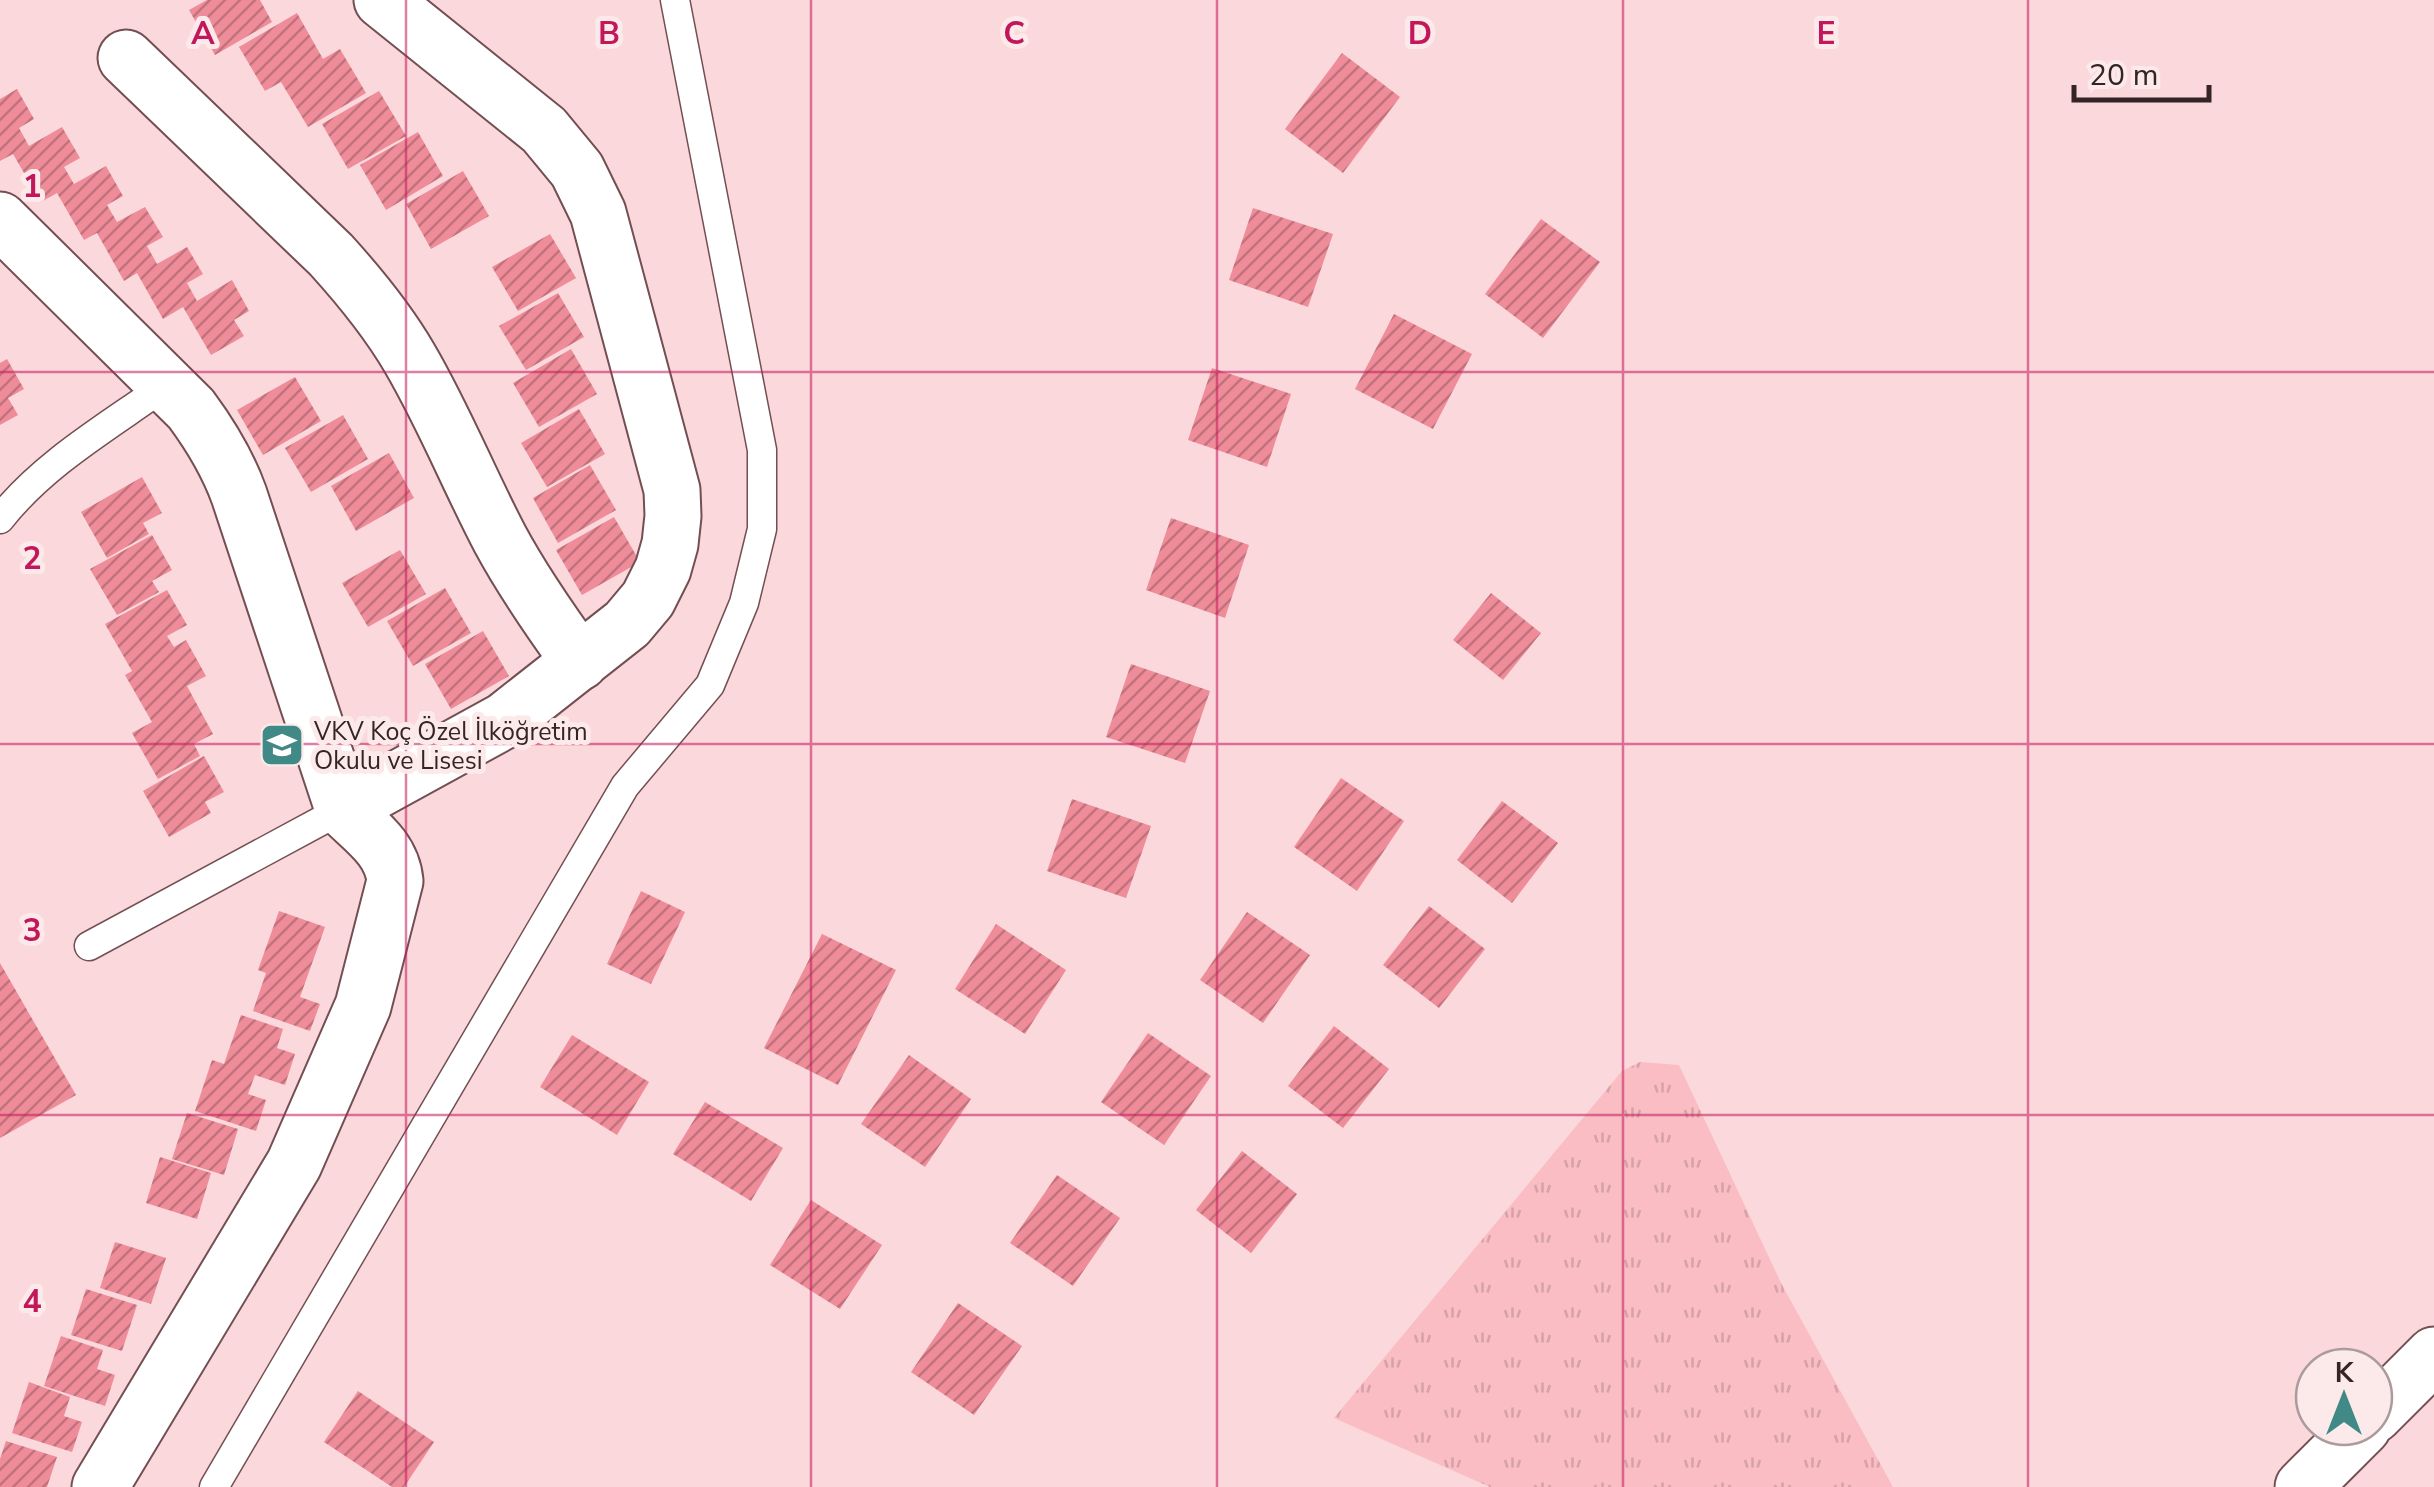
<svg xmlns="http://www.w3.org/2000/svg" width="2434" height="1487" font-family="'Nunito Sans',sans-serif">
  <defs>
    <pattern id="grass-tufts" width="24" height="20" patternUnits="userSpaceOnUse" patternTransform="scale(2.5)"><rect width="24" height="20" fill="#f9bdc3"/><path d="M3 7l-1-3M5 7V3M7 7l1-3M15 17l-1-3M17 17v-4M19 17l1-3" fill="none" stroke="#d6a2a7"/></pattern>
    <pattern id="building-hatch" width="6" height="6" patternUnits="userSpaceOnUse" patternTransform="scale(2.5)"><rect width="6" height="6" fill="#ef8c99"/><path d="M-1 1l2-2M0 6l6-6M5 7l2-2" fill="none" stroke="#c2727d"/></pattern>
  </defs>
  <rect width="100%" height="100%" fill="#fbd8db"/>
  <polygon fill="url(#grass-tufts)" points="1640,1062 1679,1065 1781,1283 1893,1487 1490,1487 1334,1418 1622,1071"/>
  <g fill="url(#building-hatch)">
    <polygon points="207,0 260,0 272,22 215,55 189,10"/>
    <polygon points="297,13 323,59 340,49 366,93 308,127 281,82 265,91 239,47"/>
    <polygon points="1342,53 1400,97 1343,173 1285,129"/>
    <polygon points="17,89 34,119 19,128 29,146 62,127 80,158 64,167 74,184 106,166 123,196 107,205 117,222 145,207 163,237 147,246 157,264 187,247 203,274 187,283 197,301 232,280 249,311 234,320 244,336 211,355 183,307 163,319 137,273 124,281 97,233 84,240 57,193 41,202 13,154 0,161 0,99"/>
    <polygon points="379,91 406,136 348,169 322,124"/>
    <polygon points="418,132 443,176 386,210 360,165"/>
    <polygon points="463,171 489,216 431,249 406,204"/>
    <polygon points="1253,208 1333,234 1308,307 1229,280"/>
    <polygon points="1541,219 1600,262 1543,338 1485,294"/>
    <polygon points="550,234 576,278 518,311 492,267"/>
    <polygon points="558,293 584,337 526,370 499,326"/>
    <polygon points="1394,314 1472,354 1433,429 1355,389"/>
    <polygon points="571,349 597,394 539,427 513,383"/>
    <polygon points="7,359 24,389 8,398 18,415 0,425 0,363"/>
    <polygon points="1212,368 1291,394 1267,467 1188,440"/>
    <polygon points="295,377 321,421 263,455 237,410"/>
    <polygon points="579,409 605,454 547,487 521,443"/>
    <polygon points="343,415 368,459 311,492 285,448"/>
    <polygon points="389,453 414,498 356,531 331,486"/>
    <polygon points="590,465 616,510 558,543 533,498"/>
    <polygon points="142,477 162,513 143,523 149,534 107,558 81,512"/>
    <polygon points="614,517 640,562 582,595 556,550"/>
    <polygon points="1171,518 1249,545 1225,618 1146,590"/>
    <polygon points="152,535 172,570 152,581 159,592 117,615 90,569"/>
    <polygon points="400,550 426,594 368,627 342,583"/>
    <polygon points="445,588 471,633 413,666 387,621"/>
    <polygon points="167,590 187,625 167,636 174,647 186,640 206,676 187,686 213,734 194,744 200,756 158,779 132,733 152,722 125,675 132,671 105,624"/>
    <polygon points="1491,593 1541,633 1503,680 1453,640"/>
    <polygon points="483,631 509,676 451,709 425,664"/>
    <polygon points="1131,664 1210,691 1185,763 1106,737"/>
    <polygon points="204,756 224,792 205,802 211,813 169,837 143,791"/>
    <polygon points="1341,778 1404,821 1357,891 1294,847"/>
    <polygon points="1072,799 1151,826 1126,898 1047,871"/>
    <polygon points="1502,801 1558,843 1512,903 1457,860"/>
    <polygon points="641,891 685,912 651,984 607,964"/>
    <polygon points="1429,906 1485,949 1439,1008 1383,965"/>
    <polygon points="279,911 325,927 300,997 320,1004 310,1031 253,1011 266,973 258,970"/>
    <polygon points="1247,912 1310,955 1263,1023 1200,980"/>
    <polygon points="996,924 1066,970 1025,1034 955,989"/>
    <polygon points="822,934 896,970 838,1085 764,1048"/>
    <polygon points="0,963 76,1095 0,1138"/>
    <polygon points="241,1015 283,1029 277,1048 295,1054 285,1085 255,1075 248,1094 266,1100 256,1131 195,1111 212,1060 224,1064"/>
    <polygon points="1334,1026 1389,1069 1343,1128 1288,1086"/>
    <polygon points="1148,1033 1211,1076 1164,1145 1101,1102"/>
    <polygon points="572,1035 649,1082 617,1135 540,1087"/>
    <polygon points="909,1055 971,1099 925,1167 861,1124"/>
    <polygon points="705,1102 783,1148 751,1201 673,1154"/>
    <polygon points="187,1113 238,1129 224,1175 172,1159"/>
    <polygon points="1242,1151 1297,1194 1251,1253 1196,1210"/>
    <polygon points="160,1157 211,1173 197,1219 146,1203"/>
    <polygon points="1057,1175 1120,1218 1073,1286 1010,1243"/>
    <polygon points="811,1200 882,1245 840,1309 770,1265"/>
    <polygon points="115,1242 166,1258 151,1304 100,1288"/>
    <polygon points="86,1289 137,1305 122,1351 71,1335"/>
    <polygon points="958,1303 1022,1346 974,1415 911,1372"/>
    <polygon points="61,1336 103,1350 97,1369 115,1375 105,1406 44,1386"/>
    <polygon points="29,1382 70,1397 64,1416 82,1422 72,1452 12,1433"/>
    <polygon points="358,1391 434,1442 404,1487 392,1487 324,1442"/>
    <polygon points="6,1441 57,1457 47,1487 0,1487 0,1459"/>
  </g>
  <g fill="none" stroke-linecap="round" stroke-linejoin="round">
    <defs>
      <g id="service">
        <path d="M0 519C44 463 109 426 166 385"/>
        <polyline points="89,946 343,809"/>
        <polyline points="214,1487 625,786 710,685 744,603 762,529 762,450 675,0"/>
      </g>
      <g id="minor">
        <path d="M126 58 331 255C360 287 388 321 410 359 444 417 469 480 500 539 523 582 551 622 580 662"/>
        <path d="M0 220 191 409C211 436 227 462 239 495L343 809C365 831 392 848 395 881L363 1006 294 1164 100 1487"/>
        <polyline points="343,809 505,720 627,624 648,599 663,569 670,544 673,516 672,490 598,213 577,170 544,130 382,0"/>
        <polyline points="2374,1415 2434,1355"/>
        <polyline points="2303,1487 2363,1427"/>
      </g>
    </defs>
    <use href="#service" stroke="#734f53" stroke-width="31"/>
    <use href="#minor" stroke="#734f53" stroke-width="59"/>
    <use href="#service" stroke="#fff" stroke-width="28"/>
    <use href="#minor" stroke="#fff" stroke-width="55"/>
  </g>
  <path fill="none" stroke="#c2185b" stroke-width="2.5" stroke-opacity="0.55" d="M406 0V1487M811 0V1487M1217 0V1487M1623 0V1487M2028 0V1487M0 372H2434M0 744H2434M0 1115H2434"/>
  <defs>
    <symbol id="school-square" viewBox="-11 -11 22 22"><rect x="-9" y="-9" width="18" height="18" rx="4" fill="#418986" stroke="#fceaeb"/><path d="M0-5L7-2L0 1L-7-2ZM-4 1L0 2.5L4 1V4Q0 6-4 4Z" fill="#fff"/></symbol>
  </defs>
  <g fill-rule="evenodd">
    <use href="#school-square" x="257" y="720" width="50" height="50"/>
  </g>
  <g text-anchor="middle" stroke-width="10" stroke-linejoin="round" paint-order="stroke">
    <g font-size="25" fill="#342425" stroke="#fceaeb" text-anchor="start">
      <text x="314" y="740">VKV Koç Özel İlköğretim<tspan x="314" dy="29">Okulu ve Lisesi</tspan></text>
    </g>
  </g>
  <g font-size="32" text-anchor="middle" font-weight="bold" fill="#c2185b" stroke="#fceaeb" stroke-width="10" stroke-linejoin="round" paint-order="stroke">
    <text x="203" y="44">A</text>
    <text x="609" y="44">B</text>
    <text x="1014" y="44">C</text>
    <text x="1420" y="44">D</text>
    <text x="1826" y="44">E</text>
    <text x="32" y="197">1</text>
    <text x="32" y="569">2</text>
    <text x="32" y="941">3</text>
    <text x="32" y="1312">4</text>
  </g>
  <g transform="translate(2344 1397)"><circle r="48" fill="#fceaeb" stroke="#ac9b9c" stroke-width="2.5"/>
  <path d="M0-8L18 38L0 25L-18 38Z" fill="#418986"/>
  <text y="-15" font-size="28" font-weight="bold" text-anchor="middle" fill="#342425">K</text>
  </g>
  <path d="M2074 85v15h135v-15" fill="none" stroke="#342425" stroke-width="5"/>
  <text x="2089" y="85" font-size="30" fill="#342425" stroke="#fceaeb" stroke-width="8" paint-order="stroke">20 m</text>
</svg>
